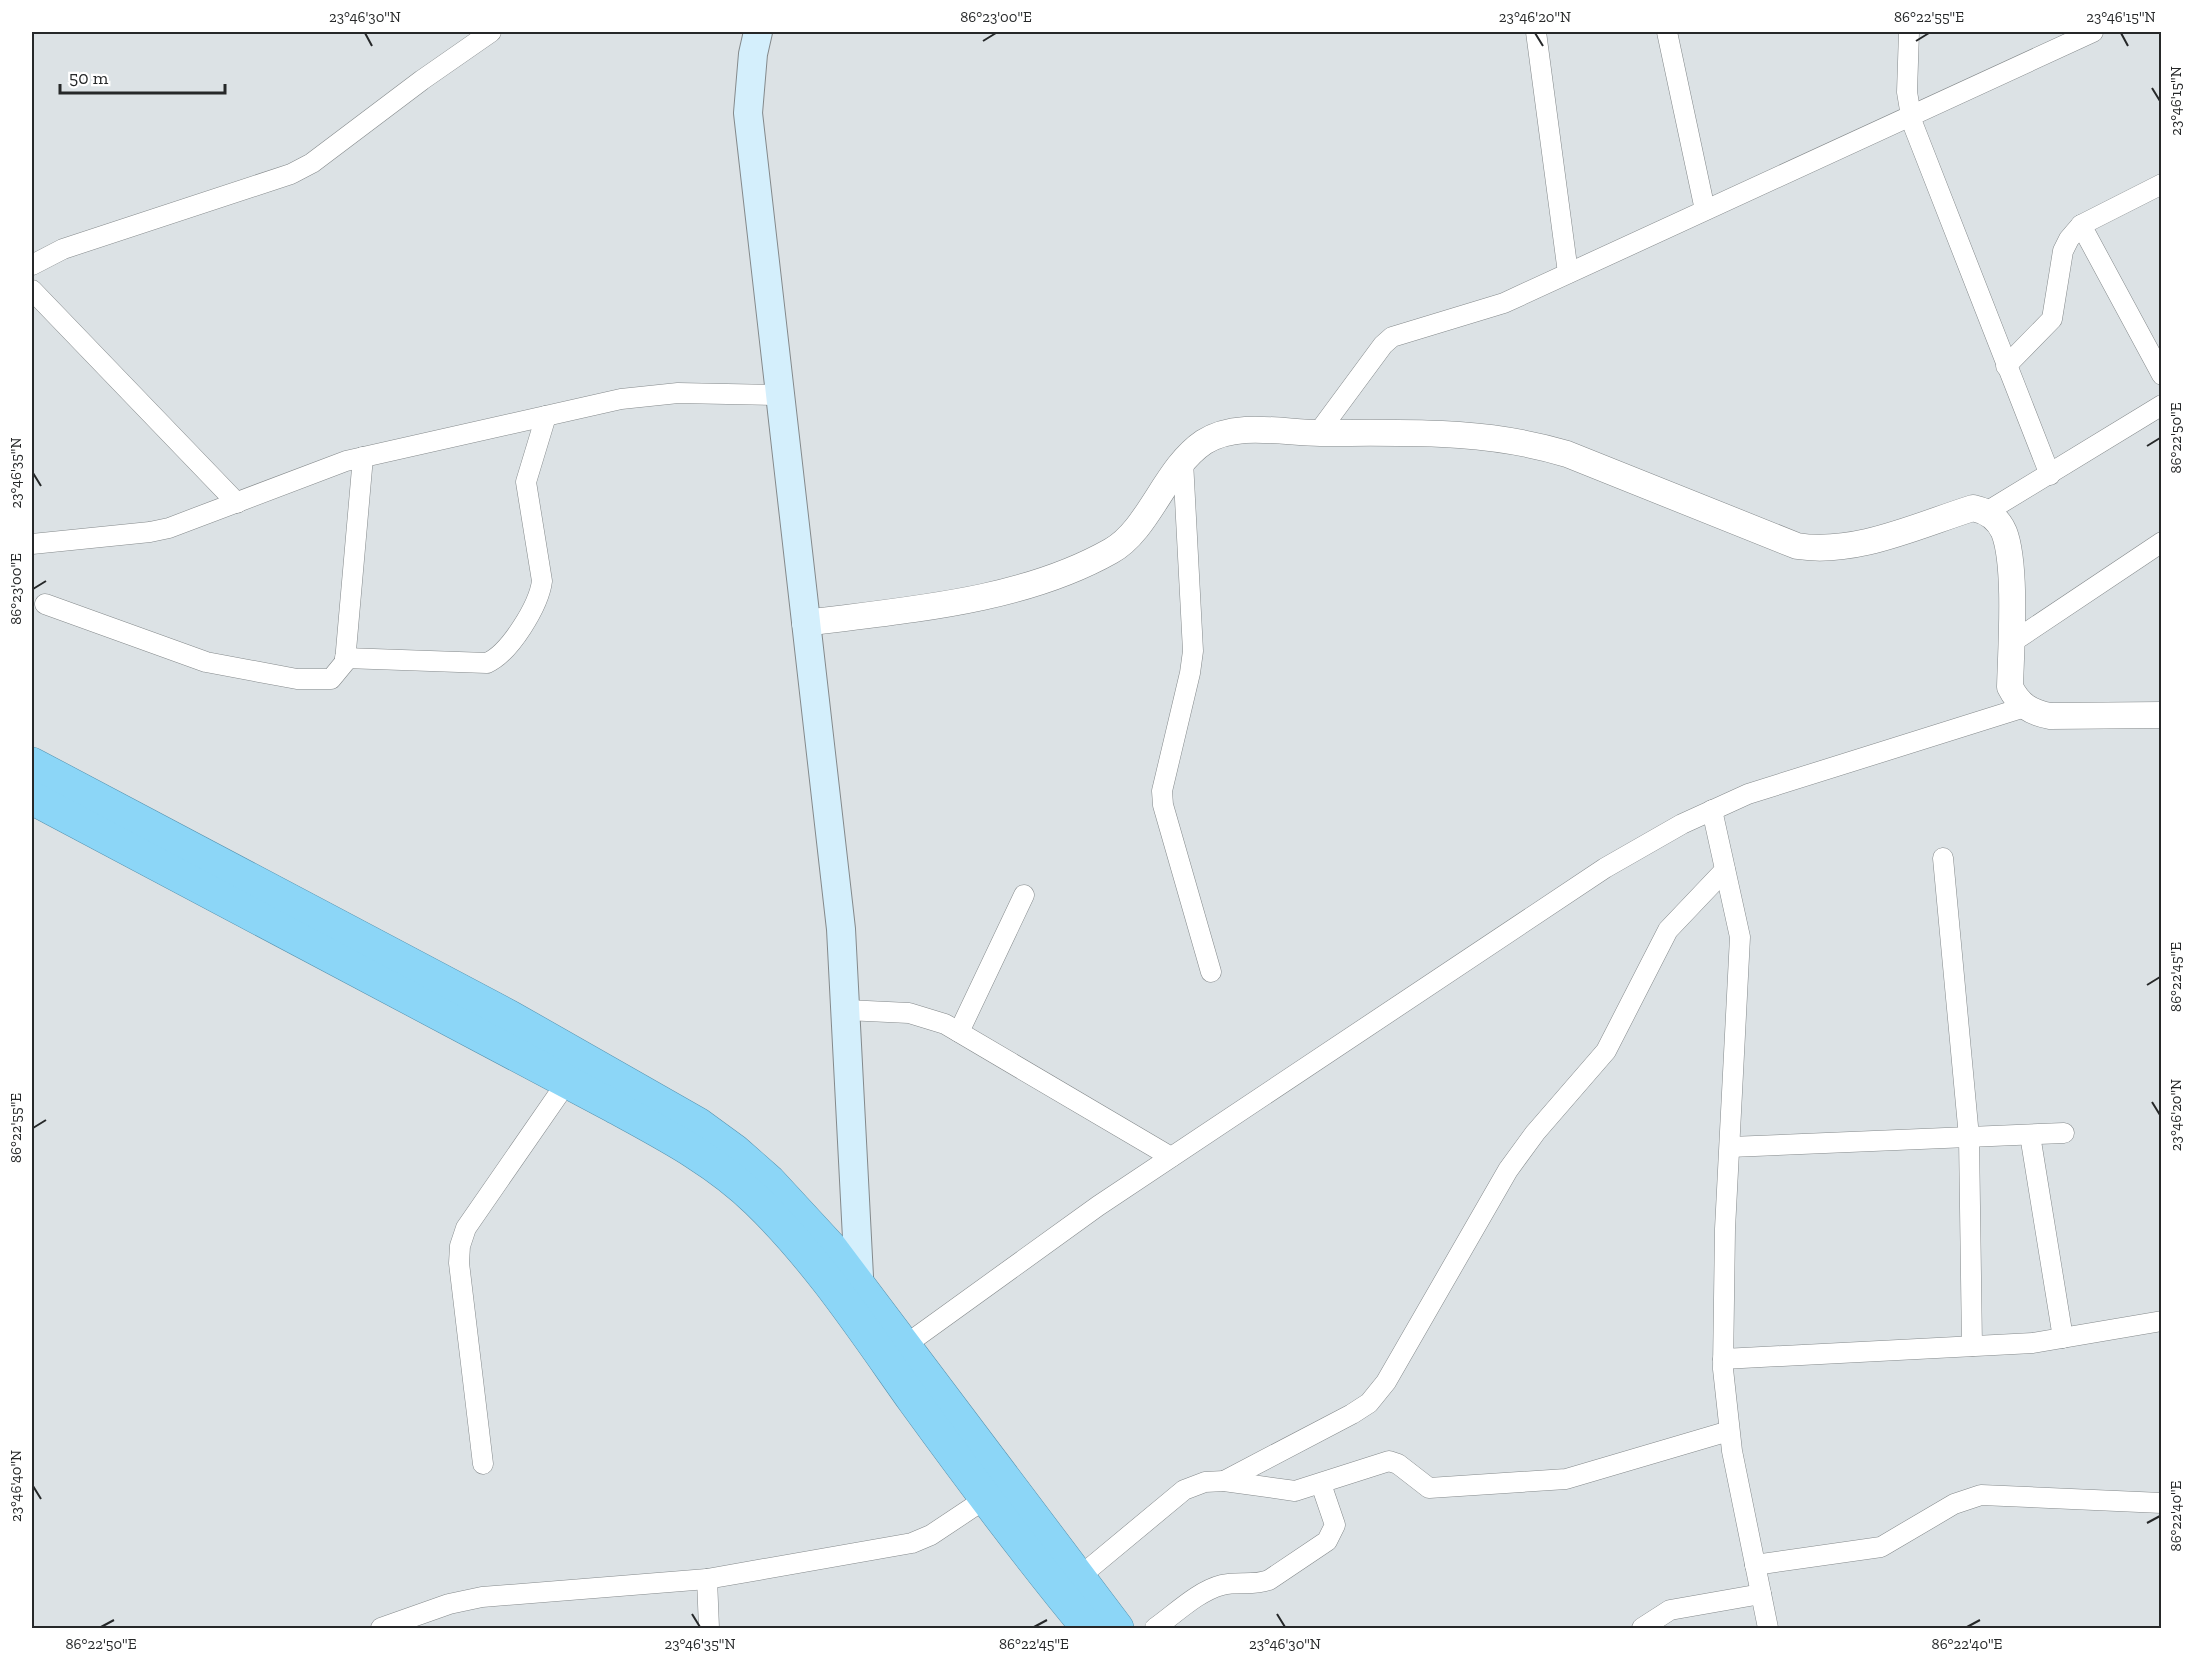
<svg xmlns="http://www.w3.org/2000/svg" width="2193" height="1660" font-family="'Zilla Slab',serif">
  <rect width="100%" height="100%" fill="#dce2e5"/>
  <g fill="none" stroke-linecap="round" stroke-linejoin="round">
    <defs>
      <g id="minor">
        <polyline points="1536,32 1568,273"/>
        <polyline points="1667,32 1705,210"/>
        <polyline points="1909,32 1907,92 1912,122 2050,475"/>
        <polyline points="2081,225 2162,375"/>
        <polyline points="32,265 63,249 291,174 312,163 422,80 491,32"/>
        <polyline points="32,290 237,503"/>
        <polyline points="2006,366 2052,319 2063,251 2069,239 2081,225 2162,184"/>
        <polyline points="1318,433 1383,345 1392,337 1504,303 2093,32"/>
        <polyline points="1183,461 1193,651 1190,673 1162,791 1163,805 1211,972"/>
        <polyline points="1988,511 2162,405"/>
        <polyline points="32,544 150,532 169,528 346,461 621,399 678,393 779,395"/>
        <polyline points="45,604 206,662 297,679 331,679 345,662 363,457"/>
        <polyline points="2011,643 2162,542"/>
        <path d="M345 658 487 663C510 653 539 605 542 581L526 482 546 416"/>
        <polyline points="1712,810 1740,937 1725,1229 1723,1369 1732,1451 1768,1628"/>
        <polyline points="1943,858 1969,1137 1972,1346"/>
        <polyline points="846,1010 909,1013 945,1024 1171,1157"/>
        <polyline points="959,1032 1024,895"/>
        <polyline points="2030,1135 2063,1338"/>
        <polyline points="1730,1147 2064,1133"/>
        <polyline points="904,1346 1098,1206 1605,868 1682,824 1748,794 2025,707"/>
        <polyline points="1723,1359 2033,1343 2162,1321"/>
        <polyline points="483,1464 459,1263 460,1246 466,1228 567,1082"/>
        <polyline points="1224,1481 1352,1414 1369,1403 1386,1382 1508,1170 1535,1133 1606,1051 1668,930 1725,870"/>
        <polyline points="1755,1565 1881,1547 1954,1504 1981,1495 2162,1503"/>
        <polyline points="1078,1578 1184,1490 1205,1482 1224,1481 1295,1491 1389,1461 1398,1464 1429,1488 1566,1479 1729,1431"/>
        <polyline points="707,1579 709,1628"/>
        <polyline points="381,1628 449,1604 482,1597 707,1579 912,1543 931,1535 985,1499"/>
        <path d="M1155 1628C1175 1614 1198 1591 1222 1585 1238 1581 1254 1586 1269 1580L1327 1541 1335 1525 1321 1484"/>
        <polyline points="1642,1628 1670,1610 1761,1594"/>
      </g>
      <path id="tertiary" d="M805 623C905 610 1021 602 1111 551 1149 530 1165 468 1204 442 1237 421 1284 433 1320 433 1404 433 1485 429 1567 454L1797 546C1856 555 1916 526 1973 508 1987 511 1998 518 2004 532 2017 565 2011 649 2010 687 2019 705 2030 712 2050 716L2162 715"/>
      <polyline id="secondary" points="758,32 753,54 748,113 841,929 860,1296"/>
      <g id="trunk">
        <polyline points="32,764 510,1017 698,1124 735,1151 769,1181 830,1247 1117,1628"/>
        <path d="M32 798 613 1106C664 1134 715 1160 757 1201 818 1260 865 1332 914 1401 970 1478 1027 1555 1088 1628"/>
      </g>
    </defs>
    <use href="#minor" stroke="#84898b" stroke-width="21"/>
    <use href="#tertiary" stroke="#84898b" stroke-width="27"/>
    <use href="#secondary" stroke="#84898b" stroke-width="30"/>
    <use href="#trunk" stroke="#5692ae" stroke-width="34"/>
    <use href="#minor" stroke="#fff" stroke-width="20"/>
    <use href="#tertiary" stroke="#fff" stroke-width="26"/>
    <use href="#secondary" stroke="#d4effc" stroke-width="28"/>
    <use href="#trunk" stroke="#8cd6f7" stroke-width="33"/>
  </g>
  <path fill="none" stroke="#262829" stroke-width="2" d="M365 33 372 46M1535 33 1543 46M2121 33 2128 46M983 41 996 33M1916 41 1929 33M2152 88 2160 101M2147 446 2160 438M33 473 41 486M33 589 46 581M2147 985 2160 977M2152 1102 2160 1115M33 1128 46 1120M33 1486 41 1499M2147 1523 2160 1516M692 1614 700 1627M1277 1614 1285 1627M101 1627 114 1620M1034 1627 1047 1620M1967 1627 1980 1620"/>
  <rect width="2193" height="1660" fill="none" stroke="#ffffff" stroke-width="66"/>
  <path d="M60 84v9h165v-9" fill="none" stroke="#262829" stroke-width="3"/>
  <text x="69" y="84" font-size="18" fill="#262829" stroke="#ffffff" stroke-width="4.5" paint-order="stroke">50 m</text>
  <rect x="33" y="33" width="2127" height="1594" fill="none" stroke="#262829" stroke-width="2"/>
  <g font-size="15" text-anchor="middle" fill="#262829">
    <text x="365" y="22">23°46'30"N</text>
    <text x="996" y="22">86°23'00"E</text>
    <text x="1535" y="22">23°46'20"N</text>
    <text x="1929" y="22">86°22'55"E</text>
    <text x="2121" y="22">23°46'15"N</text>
    <text transform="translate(2176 101) rotate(-90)" y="5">23°46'15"N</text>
    <text transform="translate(2176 438) rotate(-90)" y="5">86°22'50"E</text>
    <text transform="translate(16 473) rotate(-90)" y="5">23°46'35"N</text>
    <text transform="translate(16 589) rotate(-90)" y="5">86°23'00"E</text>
    <text transform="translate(2176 977) rotate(-90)" y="5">86°22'45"E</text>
    <text transform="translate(2176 1115) rotate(-90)" y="5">23°46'20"N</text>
    <text transform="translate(16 1128) rotate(-90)" y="5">86°22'55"E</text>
    <text transform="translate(16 1486) rotate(-90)" y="5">23°46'40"N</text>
    <text transform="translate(2176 1516) rotate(-90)" y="5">86°22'40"E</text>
    <text x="101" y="1649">86°22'50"E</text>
    <text x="700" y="1649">23°46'35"N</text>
    <text x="1034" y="1649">86°22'45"E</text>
    <text x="1285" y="1649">23°46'30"N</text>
    <text x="1967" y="1649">86°22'40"E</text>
  </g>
</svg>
